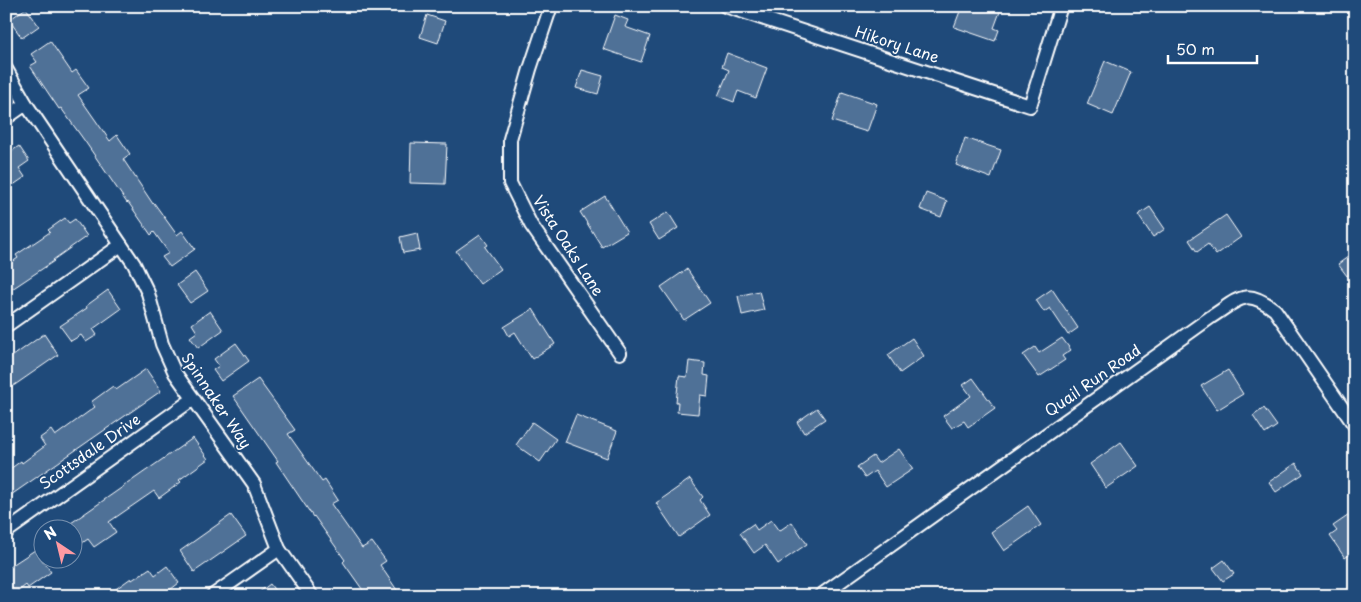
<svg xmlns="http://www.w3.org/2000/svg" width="1361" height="602" font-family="'Playpen Sans',sans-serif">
  <rect width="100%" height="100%" fill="#1f4a7a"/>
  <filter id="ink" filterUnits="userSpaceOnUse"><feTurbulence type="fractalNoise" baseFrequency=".02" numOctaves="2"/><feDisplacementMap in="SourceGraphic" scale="10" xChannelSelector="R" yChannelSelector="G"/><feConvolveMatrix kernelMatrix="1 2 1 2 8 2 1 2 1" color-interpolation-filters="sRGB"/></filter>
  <g filter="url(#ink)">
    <g fill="#507197" stroke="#fff">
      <polygon points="962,6 992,6 1001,9 994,28 999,30 995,41 954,27"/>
      <polygon points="26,8 39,26 22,38 9,20"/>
      <polygon points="427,15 445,21 438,43 420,37"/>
      <polygon points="615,15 628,20 625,27 650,36 641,62 603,49"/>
      <polygon points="50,41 72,73 76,70 89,88 78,95 110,141 117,135 130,154 123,159 153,204 154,203 177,235 182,231 195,249 170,267 162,257 169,253 154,232 151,235 128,202 127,203 84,140 61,108 59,109 30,66 37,62 31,54"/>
      <polygon points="727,53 767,68 756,98 738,91 734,102 718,96 729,70 722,67"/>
      <polygon points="1105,61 1131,72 1113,115 1087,104"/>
      <polygon points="582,70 603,76 598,94 576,88"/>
      <polygon points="842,92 877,104 867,132 832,121"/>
      <polygon points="965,138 1001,150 991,178 956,165"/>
      <polygon points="411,143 447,144 445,184 410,183"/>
      <polygon points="19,146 29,161 19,168 25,177 6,190 6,155"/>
      <polygon points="926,193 947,201 941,217 920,209"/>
      <polygon points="605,196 627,232 602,247 580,212"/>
      <polygon points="1150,207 1165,229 1153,237 1138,215"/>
      <polygon points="668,212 678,228 659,240 649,224"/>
      <polygon points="1226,215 1241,237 1216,255 1208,244 1197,252 1189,240"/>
      <polygon points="65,218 69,223 75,219 87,236 53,260 54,261 6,293 6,266 18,258 16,255 50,232 48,230"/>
      <polygon points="417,233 420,250 403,253 400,237"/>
      <polygon points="480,234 488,245 485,247 501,269 480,284 456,251"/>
      <polygon points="1355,252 1355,271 1347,276 1338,264"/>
      <polygon points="687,269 710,303 684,320 661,287"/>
      <polygon points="195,272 208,291 190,303 177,285"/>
      <polygon points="1052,289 1078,328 1068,335 1050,308 1044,312 1036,300"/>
      <polygon points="108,290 121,309 93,329 97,335 86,342 81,335 71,341 60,326 87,308 86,306"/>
      <polygon points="759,291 764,310 742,315 738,296"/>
      <polygon points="533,309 555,344 532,359 515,332 509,336 504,327"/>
      <polygon points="210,311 223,330 198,348 190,337 197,332 192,324"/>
      <polygon points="44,334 58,355 6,391 6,361"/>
      <polygon points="912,338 924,356 900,373 888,355"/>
      <polygon points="1062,338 1071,350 1062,356 1065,360 1039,377 1023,355 1035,347 1039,353"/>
      <polygon points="236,343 249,361 221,381 213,370 219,366 214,359"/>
      <polygon points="689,361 705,363 704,375 709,376 707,396 700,395 698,414 677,412 678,402 676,402 679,376 687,377"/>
      <polygon points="146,369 161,391 11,495 6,489 6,472 21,461 22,463 45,446 40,438 51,430 55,436 95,407 91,402 113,386 116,390"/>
      <polygon points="1228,370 1243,394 1217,410 1201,386"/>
      <polygon points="973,378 995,408 968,427 964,421 952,428 943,416 971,396 963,385"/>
      <polygon points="258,379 295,430 288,434 322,482 325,480 338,500 331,504 362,548 372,542 386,561 380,565 401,596 367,596 343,562 345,560 314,516 313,517 276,462 278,461 233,396"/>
      <polygon points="817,408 825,419 804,433 797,422"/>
      <polygon points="1264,408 1277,426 1265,434 1253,416"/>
      <polygon points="576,415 617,431 607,458 565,442"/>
      <polygon points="532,422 556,439 540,462 516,445"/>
      <polygon points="193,438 208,459 179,480 181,482 159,498 154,491 109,522 116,532 94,547 88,539 72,550 72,530 61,530"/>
      <polygon points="1121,442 1138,466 1106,488 1090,464"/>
      <polygon points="899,449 913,469 886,487 875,471 865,478 857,467 873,456 878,463"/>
      <polygon points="1296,463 1303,474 1276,492 1269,482"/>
      <polygon points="690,479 703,497 700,500 710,515 679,537 656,503"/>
      <polygon points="1028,506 1041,525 1004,551 991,532"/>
      <polygon points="1355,511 1355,551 1345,558 1330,536 1337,531 1333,526"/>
      <polygon points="231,515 246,536 194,572 180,551"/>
      <polygon points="771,520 779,531 792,522 807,544 778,564 765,545 754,553 740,533 753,524 757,530"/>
      <polygon points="35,550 51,572 28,588 26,585 12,596 6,596 6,569"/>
      <polygon points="1224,560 1234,574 1223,581 1213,568"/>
      <polygon points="167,566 179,583 162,596 106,596 131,578 132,580 150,568 155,575"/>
      <polygon points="270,584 279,596 254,596"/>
    </g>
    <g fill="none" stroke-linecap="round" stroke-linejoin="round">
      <defs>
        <g id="minor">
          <polyline points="551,6 530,69 510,139 510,183 531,225 620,353"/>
          <polyline points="725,6 1030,106 1061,6"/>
          <polyline points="6,69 26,104 134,264 148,293 162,344 175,373 254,484 279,549 312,596"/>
          <polyline points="6,118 26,104"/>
          <polyline points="6,326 121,245"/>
          <polyline points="6,532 193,399"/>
          <polyline points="212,596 279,549"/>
          <path d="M820 596 1211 317C1239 299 1245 287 1275 310L1355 426"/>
        </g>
      </defs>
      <use href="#minor" stroke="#fff" stroke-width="16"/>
      <use href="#minor" stroke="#1f4a7a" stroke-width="12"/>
    </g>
  </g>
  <g text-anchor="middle" stroke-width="4" stroke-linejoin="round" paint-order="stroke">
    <g font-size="15" fill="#fff" stroke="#1f4a7a">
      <text transform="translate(897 45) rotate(18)" y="5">Hikory Lane</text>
      <text transform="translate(568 246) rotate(57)" y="5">Vista Oaks Lane</text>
      <text transform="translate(1093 381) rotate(-35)" y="5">Quail Run Road</text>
      <text transform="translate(216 401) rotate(56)" y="5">Spinnaker Way</text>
      <text transform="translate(90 452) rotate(-35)" y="5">Scottsdale Drive</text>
    </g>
  </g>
  <rect width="1361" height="602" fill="none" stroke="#1f4a7a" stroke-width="25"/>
  <rect x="12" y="12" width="1336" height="577" fill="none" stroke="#fff" stroke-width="2" filter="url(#ink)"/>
  <g transform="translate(58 544) rotate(325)"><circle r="24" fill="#1f4a7a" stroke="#7992af"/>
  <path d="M0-4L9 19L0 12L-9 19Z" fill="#ff9aa2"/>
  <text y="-8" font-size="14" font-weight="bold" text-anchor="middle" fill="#ffffff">N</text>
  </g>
  <path d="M1168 55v8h89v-8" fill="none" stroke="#ffffff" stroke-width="2.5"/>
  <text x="1176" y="55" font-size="15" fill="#ffffff" stroke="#1f4a7a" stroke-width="4" paint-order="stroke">50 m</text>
</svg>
